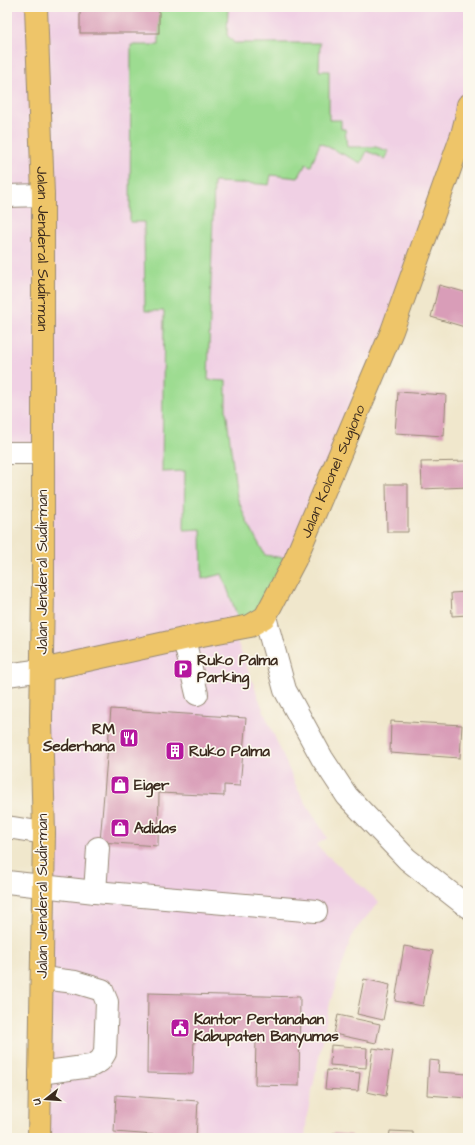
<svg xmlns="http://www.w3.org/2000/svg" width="475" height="1145" font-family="'Architects Daughter',sans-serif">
  <rect width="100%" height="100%" fill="#fbf7ec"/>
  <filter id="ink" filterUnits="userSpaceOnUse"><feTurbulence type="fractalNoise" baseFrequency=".025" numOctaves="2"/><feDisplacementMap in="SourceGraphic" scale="8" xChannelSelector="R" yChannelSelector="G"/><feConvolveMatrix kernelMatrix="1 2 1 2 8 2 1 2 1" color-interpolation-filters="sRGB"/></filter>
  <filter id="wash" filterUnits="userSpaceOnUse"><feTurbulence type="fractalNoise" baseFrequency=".012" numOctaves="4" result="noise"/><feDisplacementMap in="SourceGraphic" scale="16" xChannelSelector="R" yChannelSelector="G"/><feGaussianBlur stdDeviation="0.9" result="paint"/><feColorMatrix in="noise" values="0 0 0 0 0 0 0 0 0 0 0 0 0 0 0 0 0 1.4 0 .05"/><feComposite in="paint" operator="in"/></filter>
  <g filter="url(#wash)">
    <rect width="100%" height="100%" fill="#f0e7cc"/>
    <polygon fill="#f0d0e4" points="7,7 468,7 468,75 458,150 295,560 233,631 264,712 297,788 327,838 316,845 379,902 353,933 330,1003 307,1116 305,1138 39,1138 40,449 7,453"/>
    <polygon fill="#9ddc91" stroke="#6c8358" points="159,7 228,7 227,35 234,43 320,43 319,71 329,71 329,120 341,120 341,129 345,129 347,147 376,147 388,151 385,159 367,151 361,163 320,143 311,166 306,164 298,178 271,175 269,185 260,184 214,182 208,380 226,381 226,409 237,497 248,524 265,555 295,560 265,617 238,618 222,574 202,579 201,529 184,530 185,471 162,472 164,311 145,311 144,222 130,222 131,45 159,45"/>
    <g id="blocks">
      <g fill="#d99db8">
        <rect x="80" y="7" width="79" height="26"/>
        <polygon points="439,285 468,293 468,328 431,317"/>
        <polygon points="398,392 446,395 444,436 395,433"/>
        <polygon points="468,461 468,487 422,489 421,462"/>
        <polygon points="386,484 408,484 408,532 387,532"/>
        <polygon points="468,592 468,615 452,616 451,593"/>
        <polygon points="111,709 246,718 240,786 224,785 224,796 159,793 158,846 100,842"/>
        <polygon points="391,721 462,725 460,758 390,753"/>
        <polygon points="404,946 433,951 423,1006 395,1001"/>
        <polygon points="364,979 390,985 383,1020 357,1014"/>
        <polygon points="148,993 300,997 299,1086 255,1085 256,1039 194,1037 193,1074 147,1073"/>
        <polygon points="338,1015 380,1024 376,1043 334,1034"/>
        <polygon points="331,1045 367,1048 366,1068 330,1065"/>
        <polygon points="373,1048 393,1051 386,1096 367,1092"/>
        <polygon points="429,1060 439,1061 438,1072 468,1074 468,1098 427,1095"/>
        <polygon points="327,1070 360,1073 358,1091 325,1089"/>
        <polygon points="116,1095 198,1101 196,1138 114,1132"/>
        <polygon points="390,1131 413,1132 413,1138 389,1138"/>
        <polygon points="333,1133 352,1135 352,1138 333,1138"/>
      </g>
    </g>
  </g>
  <g filter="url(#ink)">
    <use href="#blocks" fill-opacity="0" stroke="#968875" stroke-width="1"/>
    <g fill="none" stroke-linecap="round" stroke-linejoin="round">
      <defs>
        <g id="minor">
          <polyline points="7,196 43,195"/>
          <polyline points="7,453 42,453"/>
          <polyline points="265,617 285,690 322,758 347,796 407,859 468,907"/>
          <polyline points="184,639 197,694"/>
          <polyline points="7,675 42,670"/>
          <polyline points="7,827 44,833"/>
          <polyline points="7,882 95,892 316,911"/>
          <polyline points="95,892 98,848"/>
          <polyline points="40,1073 91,1066 100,1061 105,1053 107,1002 102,990 75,982 42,978"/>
        </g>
        <g id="major">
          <path id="s1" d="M36 7 43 195V589L41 720 44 833 39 1138"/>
          <path id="s2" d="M42 670 202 635 250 626 265 617 295 560 392 331 462 135 466 119 468 105"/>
        </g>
      </defs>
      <use href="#minor" stroke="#968875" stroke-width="24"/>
      <use href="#major" stroke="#968875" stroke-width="24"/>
      <use href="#minor" stroke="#fff" stroke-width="22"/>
      <use href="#major" stroke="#eec569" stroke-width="22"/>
    </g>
  </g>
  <defs>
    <symbol id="parking-square" viewBox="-11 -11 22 22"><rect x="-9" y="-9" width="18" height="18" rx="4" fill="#b5179e" stroke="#fbf7ec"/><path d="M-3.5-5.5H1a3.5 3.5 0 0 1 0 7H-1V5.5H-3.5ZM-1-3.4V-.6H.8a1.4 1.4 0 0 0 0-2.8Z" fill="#fff"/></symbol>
    <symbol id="restaurant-square" viewBox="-11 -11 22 22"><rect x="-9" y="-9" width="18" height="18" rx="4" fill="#b5179e" stroke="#fbf7ec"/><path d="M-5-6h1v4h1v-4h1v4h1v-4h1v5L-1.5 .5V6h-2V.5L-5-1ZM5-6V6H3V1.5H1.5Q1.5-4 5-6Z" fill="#fff"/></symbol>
    <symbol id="building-square" viewBox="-11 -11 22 22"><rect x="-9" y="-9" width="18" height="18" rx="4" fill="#b5179e" stroke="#fbf7ec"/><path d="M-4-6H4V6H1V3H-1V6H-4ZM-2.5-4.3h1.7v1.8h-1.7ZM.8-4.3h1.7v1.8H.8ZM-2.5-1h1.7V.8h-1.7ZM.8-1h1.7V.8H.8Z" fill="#fff"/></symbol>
    <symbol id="shop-square" viewBox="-11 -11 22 22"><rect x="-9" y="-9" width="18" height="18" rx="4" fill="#b5179e" stroke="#fbf7ec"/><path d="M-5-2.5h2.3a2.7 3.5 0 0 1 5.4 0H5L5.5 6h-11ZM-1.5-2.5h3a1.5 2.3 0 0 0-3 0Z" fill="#fff"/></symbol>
    <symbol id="civic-square" viewBox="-11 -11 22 22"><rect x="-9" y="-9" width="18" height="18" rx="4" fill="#b5179e" stroke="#fbf7ec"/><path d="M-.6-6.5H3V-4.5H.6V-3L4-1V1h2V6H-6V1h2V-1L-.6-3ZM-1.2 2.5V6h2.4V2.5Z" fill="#fff"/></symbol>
  </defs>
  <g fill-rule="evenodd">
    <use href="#parking-square" x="172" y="658" width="22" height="22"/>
    <use href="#restaurant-square" x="118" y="727" width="22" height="22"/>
    <use href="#building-square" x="164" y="740" width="22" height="22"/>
    <use href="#shop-square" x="109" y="774" width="22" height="22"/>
    <use href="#shop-square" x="109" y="817" width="22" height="22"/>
    <use href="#civic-square" x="169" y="1017" width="22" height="22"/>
  </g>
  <g text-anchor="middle" stroke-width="3.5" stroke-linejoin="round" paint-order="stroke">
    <g font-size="15" fill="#3b2a1e" stroke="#fbf7ec">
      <text dy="5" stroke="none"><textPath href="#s1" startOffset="242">Jalan Jenderal Sudirman</textPath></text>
      <text dy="5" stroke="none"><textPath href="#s2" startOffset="391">Jalan Kolonel Sugiono</textPath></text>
      <text transform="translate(42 572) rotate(-90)" y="5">Jalan Jenderal Sudirman</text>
      <text transform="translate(42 896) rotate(-90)" y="5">Jalan Jenderal Sudirman</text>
    </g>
    <g font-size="15" font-weight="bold" fill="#3b2a1e" stroke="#fbf7ec" text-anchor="start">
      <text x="197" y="665">Ruko Palma<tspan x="197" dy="17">Parking</tspan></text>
      <text x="115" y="734" text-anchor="end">RM<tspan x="115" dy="17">Sederhana</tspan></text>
      <text x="189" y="756">Ruko Palma</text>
      <text x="134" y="790">Eiger</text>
      <text x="134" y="833">Adidas</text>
      <text x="194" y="1024">Kantor Pertanahan<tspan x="194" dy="17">Kabupaten Banyumas</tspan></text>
    </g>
  </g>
  <rect width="475" height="1145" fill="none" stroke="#fbf7ec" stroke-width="24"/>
  <g transform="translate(46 1099) rotate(253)" stroke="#fbf7ec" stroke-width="3" paint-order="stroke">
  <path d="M0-3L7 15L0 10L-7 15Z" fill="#3b2a1e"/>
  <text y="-6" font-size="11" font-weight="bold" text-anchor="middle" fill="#3b2a1e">U</text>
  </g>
</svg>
